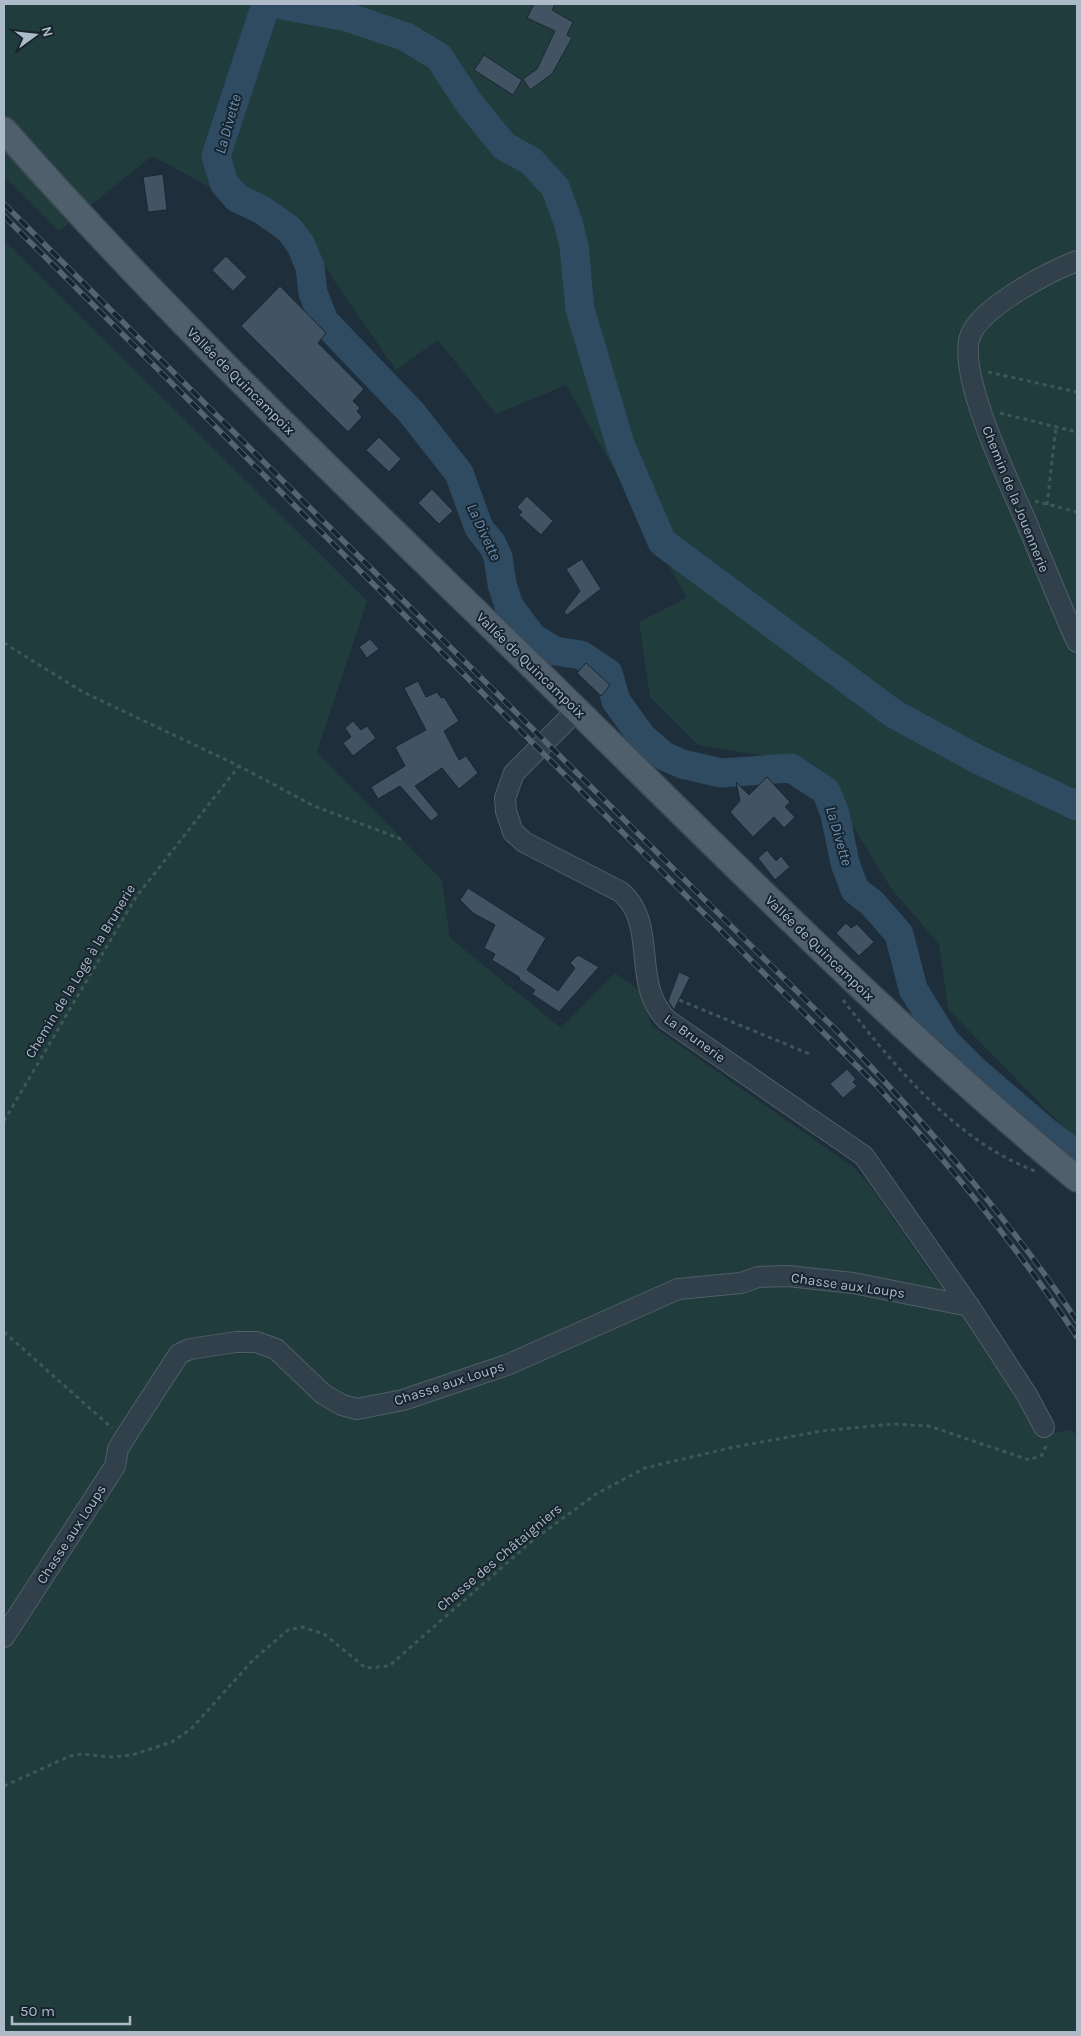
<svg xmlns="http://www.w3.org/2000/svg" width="1081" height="2036" font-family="Karla,sans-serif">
  <rect width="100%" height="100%" fill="#1f2e3b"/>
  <g fill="#213c3c">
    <polygon points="4,4 1077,4 1077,1141 948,1009 939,944 891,888 814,764 698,745 650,697 639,622 687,598 566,385 496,414 438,340 396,370 305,238 152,156 59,231 4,176"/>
    <polygon points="4,240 367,601 317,752 442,880 450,938 561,1028 615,973 640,991 652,1026 853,1167 868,1183 935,1279 970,1319 1041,1434 1072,1430 1077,1437 1077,2032 4,2032"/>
  </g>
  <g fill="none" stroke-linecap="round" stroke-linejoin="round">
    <g stroke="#2e4b62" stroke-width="29">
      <polyline points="266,4 216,156 224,183 237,198 262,210 289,229 301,245 310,267 313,293 324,321 411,412 459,473 479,528 492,544 498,557 502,584 509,606 533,638 555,651 581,655 608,673 616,701 642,737 664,756 682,764 721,773 791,768 826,791 835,814 845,863 855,890 872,903 899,934 913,989 945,1041 975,1071 1045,1131 1077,1155"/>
      <polyline points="276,4 347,17 406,37 439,57 469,103 504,146 531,161 555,187 568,222 574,246 580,309 620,444 662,542 894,714 979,760 1077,806"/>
    </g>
  </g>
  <g fill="#425463" stroke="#1a2732">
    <polygon points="534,4 555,4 552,10 573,22 567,35 572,38 552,74 530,90 523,79 537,69 555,31 527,18"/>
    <polygon points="484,55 522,80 513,95 474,70"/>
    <polygon points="163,174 167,210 148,212 143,177"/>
    <polygon points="226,256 247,277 233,291 212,270"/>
    <polygon points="280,286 326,333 318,343 364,389 353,401 360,408 357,411 362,417 348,432 241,326"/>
    <polygon points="379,437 401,459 389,472 366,450"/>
    <polygon points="432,489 453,511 439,524 418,503"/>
    <polygon points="527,496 553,521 541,535 519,515 522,512 517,507"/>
    <polygon points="582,559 601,589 567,615 564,612 580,591 566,569"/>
    <polygon points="370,639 379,649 367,658 359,647"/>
    <polygon points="586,663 610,685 601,696 577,673"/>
    <polygon points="418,681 426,697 437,692 441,698 444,697 459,721 444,731 459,760 466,756 478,773 459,789 442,768 415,786 439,815 431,821 400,786 378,799 371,787 405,766 395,747 426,730 404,688"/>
    <polygon points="353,721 361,730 367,726 376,738 353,756 343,743 351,737 345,728"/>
    <polygon points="767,777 790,802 785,807 795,817 784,828 774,817 753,837 730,812 740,801 736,782 749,795"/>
    <polygon points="767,850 776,861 781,856 790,867 775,880 758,858"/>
    <polygon points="468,888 546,938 527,970 558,991 575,968 570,963 578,955 599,967 559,1012 532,994 535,990 520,980 519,977 492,960 495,954 484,948 495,925 473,913 460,900"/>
    <polygon points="846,923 851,928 857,924 874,942 859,956 836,933"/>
    <polygon points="679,972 690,977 674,1010 668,1001"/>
    <polygon points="847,1069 856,1079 853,1082 857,1086 843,1098 830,1084"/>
  </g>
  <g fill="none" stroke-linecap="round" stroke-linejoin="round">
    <defs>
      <g id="minor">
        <path d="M1077 261C1048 272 986 305 972 332 952 367 1013 490 1028 526 1044 565 1060 604 1077 642"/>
        <path d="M577 710 514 773 505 798 506 811 513 832 524 842 621 892C659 925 630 982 667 1020L864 1156 969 1306 1027 1395 1044 1427"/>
        <polyline points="4,1637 115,1466 118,1449 124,1439 179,1354 190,1349 236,1342 256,1342 276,1349 323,1394 342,1405 357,1409 403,1400 507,1365 678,1289 741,1283 758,1277 788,1276 853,1283 969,1306"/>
      </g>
      <path id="major" d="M4 130C172 321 357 495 539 673 715 845 887 1022 1077 1179"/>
    </defs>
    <use href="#minor" stroke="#505e69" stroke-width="22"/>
    <use href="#major" stroke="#3c4955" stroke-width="28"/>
    <g stroke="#3e5858" stroke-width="3" stroke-dasharray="4 4" stroke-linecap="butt">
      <polyline points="988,372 1077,392"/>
      <polyline points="1000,413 1077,432"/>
      <polyline points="1035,501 1077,512"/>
      <polyline points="1047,505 1056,427"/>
      <polyline points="4,643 83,692 239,766 314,806 401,839"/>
      <polyline points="672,997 812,1055"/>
      <path d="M843 1000C894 1066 957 1143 1038 1172"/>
      <polyline points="4,1121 136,897 239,766"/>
      <polyline points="4,1332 112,1428"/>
      <polyline points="4,1786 70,1756 83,1754 112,1757 132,1755 172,1742 191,1729 253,1660 288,1630 302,1627 324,1634 366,1668 389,1666 532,1541 596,1494 645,1468 734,1447 822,1431 893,1424 929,1426 1029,1460 1042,1455 1047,1444"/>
    </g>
    <use href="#minor" stroke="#32404b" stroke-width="20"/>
    <use href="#major" stroke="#505f6c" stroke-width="25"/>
    <defs>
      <g id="rail">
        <path d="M4 204 839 1033C925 1123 1008 1217 1077 1321"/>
        <path d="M4 216 876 1085C949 1164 1018 1247 1077 1337"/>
      </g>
    </defs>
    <use href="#rail" stroke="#546473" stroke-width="5.5"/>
    <use href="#rail" stroke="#182530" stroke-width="4" stroke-dasharray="11" stroke-linecap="butt"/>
  </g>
  <g text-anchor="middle" stroke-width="4" stroke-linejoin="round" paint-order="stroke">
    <g font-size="14" fill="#adbbc8" stroke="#182530">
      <text transform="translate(241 381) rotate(45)" y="5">Vallée de Quincampoix</text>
      <text transform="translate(1016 499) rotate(68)" y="5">Chemin de la Jouennerie</text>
      <text transform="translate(531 665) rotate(44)" y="5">Vallée de Quincampoix</text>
      <text transform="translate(820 948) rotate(44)" y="5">Vallée de Quincampoix</text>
      <text transform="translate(80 971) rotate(-59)" y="5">Chemin de la Loge à la Brunerie</text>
      <text transform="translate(695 1038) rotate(36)" y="5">La Brunerie</text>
      <text transform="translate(848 1285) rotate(8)" y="5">Chasse aux Loups</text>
      <text transform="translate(449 1383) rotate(-18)" y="5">Chasse aux Loups</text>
      <text transform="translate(71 1534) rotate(-57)" y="5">Chasse aux Loups</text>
      <text transform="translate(499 1557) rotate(-40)" y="5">Chasse des Châtaigniers</text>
    </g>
    <g font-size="15" font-style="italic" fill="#6a90af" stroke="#182530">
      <text transform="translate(228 124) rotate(-74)" y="5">La Divette</text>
      <text transform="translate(484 532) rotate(65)" y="5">La Divette</text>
      <text transform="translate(839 836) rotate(74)" y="5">La Divette</text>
    </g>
  </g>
  <rect width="1081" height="2036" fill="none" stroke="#adbbc8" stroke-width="10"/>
  <g transform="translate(35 35) rotate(75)" stroke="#182530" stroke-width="4" paint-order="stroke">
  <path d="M0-4L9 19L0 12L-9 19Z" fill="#adbbc8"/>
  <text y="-8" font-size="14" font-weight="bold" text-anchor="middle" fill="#adbbc8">N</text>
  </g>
  <path d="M12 2016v8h118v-8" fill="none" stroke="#adbbc8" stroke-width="2.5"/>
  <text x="20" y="2016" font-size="15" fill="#adbbc8" stroke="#182530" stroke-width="4" paint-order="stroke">50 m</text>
</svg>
